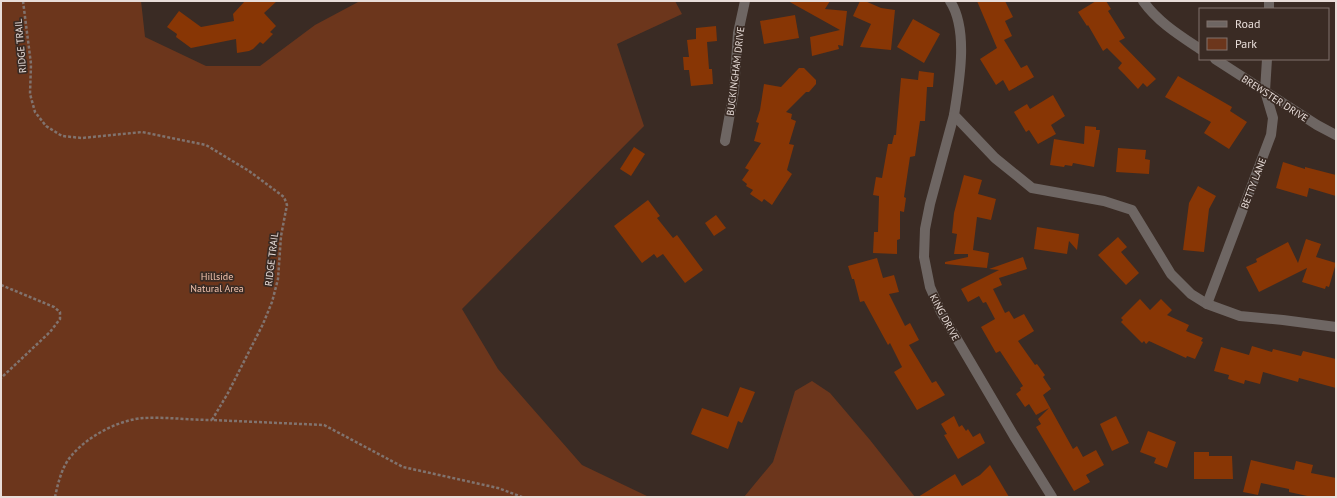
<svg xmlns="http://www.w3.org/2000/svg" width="1337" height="498" font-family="'PT Sans',sans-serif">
  <rect width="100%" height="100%" fill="#3a2b24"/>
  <g fill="#6c361c">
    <polygon points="1,1 141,1 145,37 206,66 260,66 315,25 360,1 675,1 682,14 617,44 644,126 462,309 498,369 582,465 649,497 1,497"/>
    <polygon points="812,381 830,393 870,440 915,497 744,497 773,462 795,391"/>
  </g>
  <g fill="#883605">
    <polygon points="245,1 277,1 264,13 276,26 270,32 273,34 263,44 260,42 253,49 249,51 237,53 236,39 191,48 176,37 177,34 167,27 179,11 201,27 234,21 233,14"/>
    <polygon points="788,1 830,1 825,9 847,11 843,46 838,45 839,49 812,56 810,37 840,30"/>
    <polygon points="860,1 865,1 881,8 895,10 891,50 860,47 871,24 853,16"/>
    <polygon points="977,1 1005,1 1013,17 1005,21 1012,36 1004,40 1021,68 1027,65 1034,77 1009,91 1003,80 996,85 980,59 997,48"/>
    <polygon points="1096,1 1106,1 1111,9 1108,11 1125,38 1119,41 1156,79 1147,87 1143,83 1138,89 1124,74 1118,68 1122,63 1107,48 1103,51 1088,25 1087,26 1078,12"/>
    <polygon points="795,15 799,38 764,44 760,21"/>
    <polygon points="913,19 940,34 924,63 897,47"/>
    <polygon points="716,26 717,41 707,42 709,69 712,69 713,84 691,86 689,70 684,70 683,57 689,57 687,40 696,39 696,28"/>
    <polygon points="799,68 804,68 816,80 816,84 809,92 806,92 786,112 792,114 791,119 796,121 789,144 794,145 787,170 792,174 772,205 764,199 762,202 750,194 753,190 746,186 747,184 742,180 749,170 745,168 761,143 754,141 759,123 756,122 760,110 764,84 781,87"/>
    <polygon points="919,71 934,73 933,87 927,87 925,121 920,121 915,156 910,157 904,197 906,198 904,212 900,211 900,239 897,240 897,254 873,253 874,232 878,232 879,196 873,195 876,177 882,178 888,144 892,144 894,135 896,135 901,78 918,80"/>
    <polygon points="1178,76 1232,107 1230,111 1247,122 1229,149 1204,133 1211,122 1165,97"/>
    <polygon points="1053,95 1065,116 1051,125 1056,134 1038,144 1029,130 1026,132 1014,112 1027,104 1030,109"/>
    <polygon points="1085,126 1096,127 1096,130 1100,130 1094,167 1073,163 1072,166 1065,165 1064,167 1050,165 1054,139 1084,144"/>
    <polygon points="634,147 645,154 631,176 620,169"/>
    <polygon points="1118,148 1146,150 1145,159 1150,160 1149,174 1116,172"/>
    <polygon points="1283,162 1305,169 1305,167 1336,175 1336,196 1309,188 1307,197 1276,188"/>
    <polygon points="964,175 982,180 978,194 996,199 991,220 977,217 973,250 989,253 987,268 945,264 945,262 968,257 968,254 954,254 957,234 952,233 954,213"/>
    <polygon points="1198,186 1216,196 1209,209 1204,252 1183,250 1189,203"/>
    <polygon points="648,200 660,216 657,218 673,238 677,235 703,270 685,283 663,254 657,258 654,254 642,263 614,226"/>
    <polygon points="716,215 726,228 714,236 705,223"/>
    <polygon points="1037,227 1079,234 1077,250 1069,241 1067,254 1034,249"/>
    <polygon points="1118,237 1127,247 1121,252 1139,273 1126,285 1098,255"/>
    <polygon points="1306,239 1321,244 1316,257 1336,263 1329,287 1326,286 1325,289 1302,282 1307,268 1259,292 1246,267 1257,262 1256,259 1288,242 1298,263"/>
    <polygon points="1023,257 1027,269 999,278 1002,285 993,289 1005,313 1009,311 1014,319 1024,314 1034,331 1018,341 1035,365 1037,364 1045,375 1043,377 1051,389 1043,395 1073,449 1077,446 1083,457 1096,450 1104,465 1086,475 1090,482 1074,491 1036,427 1041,424 1038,419 1049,408 1036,415 1029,404 1025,407 1016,394 1021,390 1020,388 1023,386 1000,351 996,353 981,327 995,319 986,302 983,303 979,296 968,302 961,289 999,270 989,269"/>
    <polygon points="877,258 883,278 894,275 899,292 889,294 905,326 910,323 919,340 909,345 932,383 936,381 945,395 917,410 894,372 902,367 890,343 888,345 864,301 860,302 854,279 852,279 848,266"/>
    <polygon points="1140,299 1150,310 1161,299 1172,310 1167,315 1189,325 1186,331 1203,338 1201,341 1203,342 1195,359 1187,356 1186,358 1149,341 1146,344 1144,341 1142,343 1121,322 1123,320 1121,318"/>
    <polygon points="1252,346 1272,352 1273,349 1301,356 1303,351 1336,359 1336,388 1299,378 1298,382 1263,372 1260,384 1245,380 1244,384 1228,379 1229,375 1214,371 1221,347 1249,355"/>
    <polygon points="740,387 755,392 742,423 738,421 728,449 691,434 702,408 728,417"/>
    <polygon points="954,416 959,427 962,425 966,431 968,429 973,437 980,433 985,443 958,459 944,435 947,434 941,424"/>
    <polygon points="1116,416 1129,443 1112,451 1100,424"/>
    <polygon points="1148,431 1176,442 1167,468 1154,463 1156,458 1140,452"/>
    <polygon points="1194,452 1209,452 1209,456 1232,456 1233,479 1194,479"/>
    <polygon points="1251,460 1294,470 1296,461 1313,465 1311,473 1336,478 1336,497 1312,497 1289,492 1289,489 1261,483 1258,495 1243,492"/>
    <polygon points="990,465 1009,497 918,497 955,474 962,486 980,475"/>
  </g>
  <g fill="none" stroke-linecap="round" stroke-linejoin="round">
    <g stroke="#81736e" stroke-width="2.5" stroke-dasharray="3 2" stroke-linecap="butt">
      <polyline points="23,1 31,64 30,94 35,112 46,126 62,136 82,138 142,132 206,145 249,171 284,197 287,205 285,215 281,236 278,279 272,302 263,324 228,393 212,420 324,425 403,467 498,488 522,497"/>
      <polyline points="1,285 54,307 60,312 60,319 50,332 1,378"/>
      <path d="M55 497C58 483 62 466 72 455 88 436 120 419 145 418 167 417 190 420 212 420"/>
    </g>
    <g stroke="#6e6663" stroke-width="10">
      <path d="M950 1C969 30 959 83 954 115L995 158 1032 188 1104 201 1132 210 1171 274 1191 294 1207 304 1240 316 1283 320 1336 327"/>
      <path d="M1143 1C1158 22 1179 35 1200 49"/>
      <polyline points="1269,9 1269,1"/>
      <polyline points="1215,59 1317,125 1336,135"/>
      <polyline points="954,115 930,204 925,229 924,257 930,287 941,312 1014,436 1052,497"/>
      <polyline points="725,141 734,91 738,33 745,1"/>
      <polyline points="1207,304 1271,135 1273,118 1265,91 1267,59"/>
    </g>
  </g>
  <g text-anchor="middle" stroke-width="3.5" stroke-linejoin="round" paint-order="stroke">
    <g font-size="10" fill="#e8ddd9" stroke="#3a2b24">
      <text transform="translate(20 46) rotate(-95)" y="4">RIDGE TRAIL</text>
      <text transform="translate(735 71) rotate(-83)" y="4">BUCKINGHAM DRIVE</text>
      <text transform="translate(1275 98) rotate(33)" y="4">BREWSTER DRIVE</text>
      <text transform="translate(1253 183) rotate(-69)" y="4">BETTY LANE</text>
      <text transform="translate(271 259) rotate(-83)" y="4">RIDGE TRAIL</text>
      <text transform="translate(945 317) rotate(62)" y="4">KING DRIVE</text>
    </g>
    <g font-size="10" fill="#f1c2ad" stroke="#3a2b24">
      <text x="217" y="280">Hillside<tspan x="217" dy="12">Natural Area</tspan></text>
    </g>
  </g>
  <rect width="1337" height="498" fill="none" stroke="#e8ddd9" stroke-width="4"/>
  <rect x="1199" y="8" width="130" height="52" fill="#3a2b24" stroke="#80726c"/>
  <rect x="1207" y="21" width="20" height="6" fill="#6e6663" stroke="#80726c"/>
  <text x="1235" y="28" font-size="12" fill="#e8ddd9">Road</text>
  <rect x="1207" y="38" width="20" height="12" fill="#6c361c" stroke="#80726c"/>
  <text x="1235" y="48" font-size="12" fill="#e8ddd9">Park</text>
</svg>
